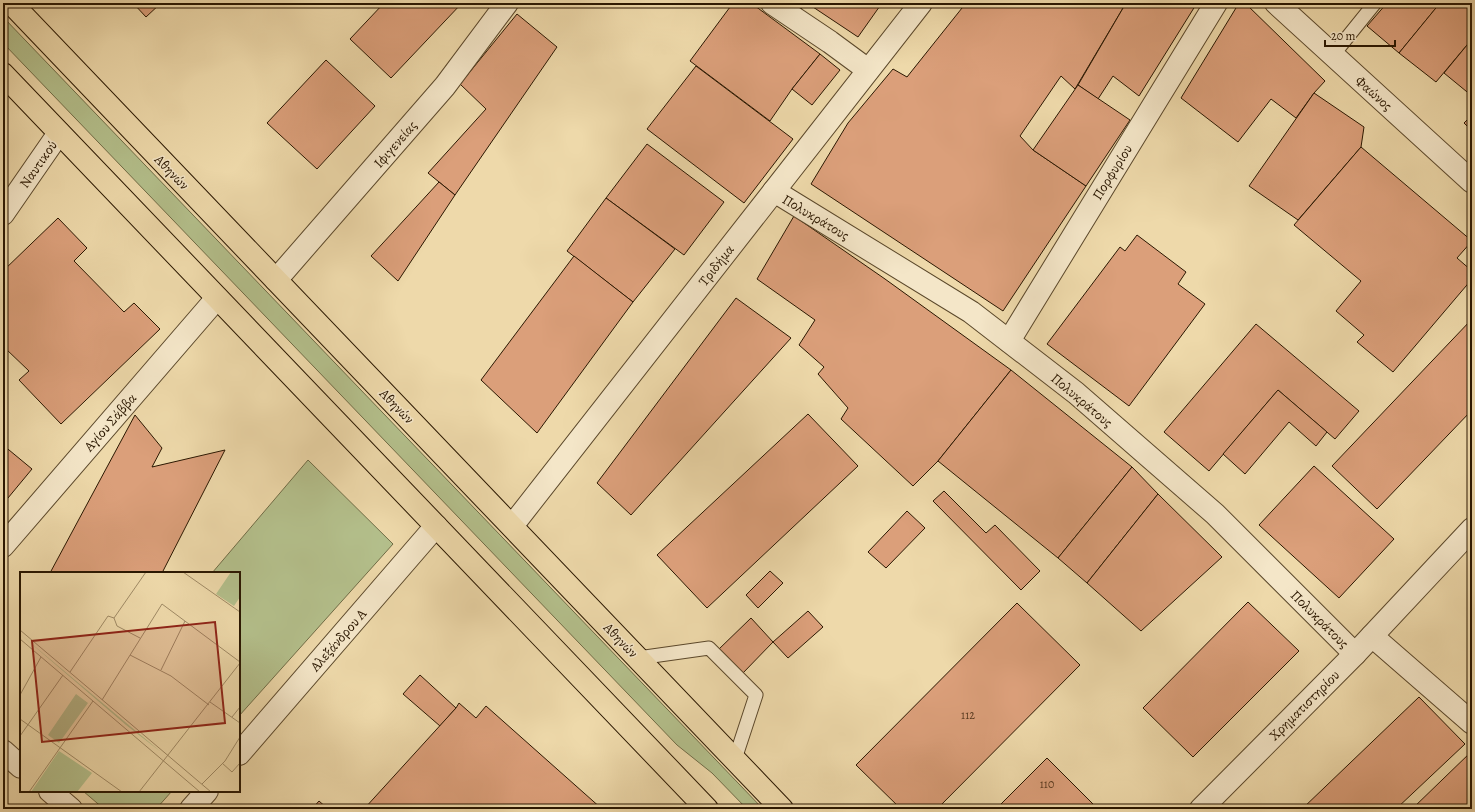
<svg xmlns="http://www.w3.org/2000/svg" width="1475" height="812" font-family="Alegreya,serif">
  <rect width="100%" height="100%" fill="#eed9aa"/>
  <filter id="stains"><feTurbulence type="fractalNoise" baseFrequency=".005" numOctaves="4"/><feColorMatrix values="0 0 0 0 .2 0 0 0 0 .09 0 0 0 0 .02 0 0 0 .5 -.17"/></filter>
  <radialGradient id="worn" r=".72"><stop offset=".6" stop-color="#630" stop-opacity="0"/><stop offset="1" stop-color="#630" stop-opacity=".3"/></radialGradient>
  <g fill="#b4c08c" stroke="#6f6c46">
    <polygon points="3,17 763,809 747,809 712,773 677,745 3,43"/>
    <polygon points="308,460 393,544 239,716 239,573 212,573"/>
    <polygon points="83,791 172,791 156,809 104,809"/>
  </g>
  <g fill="#db9f7a" stroke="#2a1701">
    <polygon points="133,3 161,3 146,17"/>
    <polygon points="384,3 462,3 391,78 350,39"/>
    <polygon points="733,3 751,3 820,54 792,89 770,121 690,61"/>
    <polygon points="786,3 806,3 798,13"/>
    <polygon points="807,3 882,3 858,37"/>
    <polygon points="966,3 1126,3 1075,89 1061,76 1020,136 1033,150 1086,186 1003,311 811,184 848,123 893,69 907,77"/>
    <polygon points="1126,3 1197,3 1139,96 1113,76 1098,99 1078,85"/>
    <polygon points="1239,3 1245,3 1325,81 1314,93 1296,118 1271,99 1238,142 1181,98"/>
    <polygon points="1387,3 1440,3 1399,53 1367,26"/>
    <polygon points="1440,3 1472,3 1472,39 1436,82 1399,53"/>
    <polygon points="517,14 557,47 455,195 428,173 486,109 460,84"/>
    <polygon points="1472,39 1472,96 1444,73"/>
    <polygon points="820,54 840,70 812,105 792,89"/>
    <polygon points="326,60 375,106 317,169 267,123"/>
    <polygon points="696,66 793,139 744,203 647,129"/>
    <polygon points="1078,85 1130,120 1086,186 1033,150"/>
    <polygon points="1314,93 1364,127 1361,147 1298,220 1249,186"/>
    <polygon points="1472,115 1472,131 1464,123"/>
    <polygon points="647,144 724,202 684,255 606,198"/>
    <polygon points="1361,147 1472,241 1457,258 1472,271 1472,279 1393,372 1357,342 1364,335 1336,311 1361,281 1294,225"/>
    <polygon points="439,182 455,195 398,281 371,256"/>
    <polygon points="606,198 675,249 633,302 567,251"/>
    <polygon points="794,216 885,279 1011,370 938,461 913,486 841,419 848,408 818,374 824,367 799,345 815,320 757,279"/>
    <polygon points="58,218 87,248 74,261 124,312 134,303 160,329 61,424 19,380 29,371 6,349 3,352 3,271"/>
    <polygon points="1137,235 1186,272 1178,284 1205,304 1129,406 1047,344 1120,247 1125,251"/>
    <polygon points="574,256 633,302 537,433 481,380"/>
    <polygon points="736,298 791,338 631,515 597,483"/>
    <polygon points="1472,319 1472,410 1377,509 1332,466"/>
    <polygon points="1256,324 1359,411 1335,439 1278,390 1209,471 1164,432"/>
    <polygon points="1011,370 1132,467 1058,558 938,461"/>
    <polygon points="1278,390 1327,432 1316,446 1289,422 1245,474 1223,454"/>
    <polygon points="808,414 858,466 707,608 657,555"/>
    <polygon points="135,415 162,448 152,467 225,450 162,573 50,573"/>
    <polygon points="3,445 32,469 3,504"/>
    <polygon points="1314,466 1394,539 1339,598 1259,525"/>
    <polygon points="1132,467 1158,494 1087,583 1058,558"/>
    <polygon points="944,491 986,533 995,525 1040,571 1021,590 933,501"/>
    <polygon points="1158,494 1222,557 1141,631 1087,583"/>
    <polygon points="907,511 925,528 886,568 868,552"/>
    <polygon points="770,571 783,583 758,608 746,595"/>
    <polygon points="1248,602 1299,651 1193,757 1143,708"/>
    <polygon points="1017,603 1080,665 937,809 901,809 856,765"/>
    <polygon points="808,611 823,627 788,658 773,642"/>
    <polygon points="751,618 773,642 742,674 718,650"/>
    <polygon points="420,675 456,708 440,726 403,694"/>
    <polygon points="1419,697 1465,744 1396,809 1302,809"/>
    <polygon points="459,703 476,718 486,706 602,809 364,809 456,708"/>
    <polygon points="1472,751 1472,809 1412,809"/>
    <polygon points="1047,758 1098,809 996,809"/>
    <polygon points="319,801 328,809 312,809"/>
  </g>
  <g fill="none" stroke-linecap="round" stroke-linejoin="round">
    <defs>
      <g id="lane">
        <polyline points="1333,55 1375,3"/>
        <polyline points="638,658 709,648 756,695 735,759"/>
      </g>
      <g id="street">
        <polyline points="772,3 830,42 868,70"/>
        <polyline points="1276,3 1472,182"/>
        <polyline points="774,191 971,312 1076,393 1215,514 1355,654"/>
        <polyline points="3,214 59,133"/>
        <polyline points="276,280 445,86 507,3"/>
        <polyline points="1009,341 1216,3"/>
        <polyline points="512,526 921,3"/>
        <polyline points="3,546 217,298"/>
        <polyline points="1372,636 1472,723"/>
        <polyline points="3,751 21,767"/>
        <polyline points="239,754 436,526"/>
        <polyline points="50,791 71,809"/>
        <polyline points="191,809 207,791"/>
        <polyline points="1201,809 1355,654 1472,529"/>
      </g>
      <g id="highway">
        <polyline points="11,3 782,809"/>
        <polyline points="3,74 707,809"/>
      </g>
    </defs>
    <use href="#lane" stroke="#5b482b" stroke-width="15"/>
    <use href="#street" stroke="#5b482b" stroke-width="24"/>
    <use href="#highway" stroke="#2a1701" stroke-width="24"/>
    <use href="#lane" stroke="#f4e6c8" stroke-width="13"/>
    <use href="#street" stroke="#f4e6c8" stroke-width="22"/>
    <use href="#highway" stroke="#eed9aa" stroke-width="22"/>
  </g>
  <g text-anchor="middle" stroke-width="3" stroke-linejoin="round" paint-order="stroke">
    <g font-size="12" fill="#56391f">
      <text x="968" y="719">112</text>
      <text x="1047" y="788">110</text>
    </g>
    <g font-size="14" fill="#2a1701" stroke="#f4e6c8">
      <text transform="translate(1374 93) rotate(42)" y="5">Φαώνος</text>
      <text transform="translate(395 144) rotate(-49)" y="5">Ιφιγενείας</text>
      <text transform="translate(38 164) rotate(-55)" y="5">Ναυτικού</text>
      <text transform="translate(172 172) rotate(46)" y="5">Αθηνών</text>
      <text transform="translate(1112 172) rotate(-58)" y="5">Πορφυρίου</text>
      <text transform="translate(816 217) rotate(31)" y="5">Πολυκράτους</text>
      <text transform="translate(716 265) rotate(-52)" y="5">Τριδήμα</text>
      <text transform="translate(1082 400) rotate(40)" y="5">Πολυκράτους</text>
      <text transform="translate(397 406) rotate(46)" y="5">Αθηνών</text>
      <text transform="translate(110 422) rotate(-49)" y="5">Αγίου Σάββα</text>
      <text transform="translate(1320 619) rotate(45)" y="5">Πολυκράτους</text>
      <text transform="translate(338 640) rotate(-49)" y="5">Αλεξάνδρου Α</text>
      <text transform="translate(621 640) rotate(46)" y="5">Αθηνών</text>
      <text transform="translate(1304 705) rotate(-45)" y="5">Χρηματιστηρίου</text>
    </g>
  </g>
  <g transform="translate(20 572)">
    <rect width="220" height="220" fill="#eed9aa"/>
    <path d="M211 0H220V25L214 34 196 22ZM0 62 141 180 106 153ZM56 122 68 131 39 171 28 163ZM39 179 72 201 57 220H11Z" fill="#b4c08c"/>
    <path fill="none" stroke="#a08b66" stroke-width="1" d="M163 0 220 40M94 46 97 54 120 66M0 58 191 220M0 67 180 220M110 83 151 104 189 133M141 98 165 49M50 100 88 44 94 46 126 0M0 123 21 85M82 128 142 32 220 90M190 130 220 151M212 145 220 135M0 147 102 220M0 164 43 103M202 191 212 200 220 191M182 212 205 189 220 165M9 220 73 129M119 220 220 91"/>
    <path fill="#8f2418" fill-opacity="0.15" stroke="#8f2418" stroke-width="2" d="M195 50 205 151 22 170 12 69Z"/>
    <rect width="220" height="220" fill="none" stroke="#2a1701" stroke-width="2"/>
  </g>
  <rect width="1475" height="812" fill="none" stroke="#eed9aa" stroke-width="16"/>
  <rect x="4" y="4" width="1467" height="804" fill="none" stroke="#2a1701" stroke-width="2"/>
  <rect x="8" y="8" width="1459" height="796" fill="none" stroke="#2a1701"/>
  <path d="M1325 40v6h70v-6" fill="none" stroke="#2a1701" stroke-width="2"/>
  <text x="1331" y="40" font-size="12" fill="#2a1701" stroke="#f4e6c8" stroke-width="3" paint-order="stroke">20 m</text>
  <rect width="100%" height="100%" filter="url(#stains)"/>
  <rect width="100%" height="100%" fill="url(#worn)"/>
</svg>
